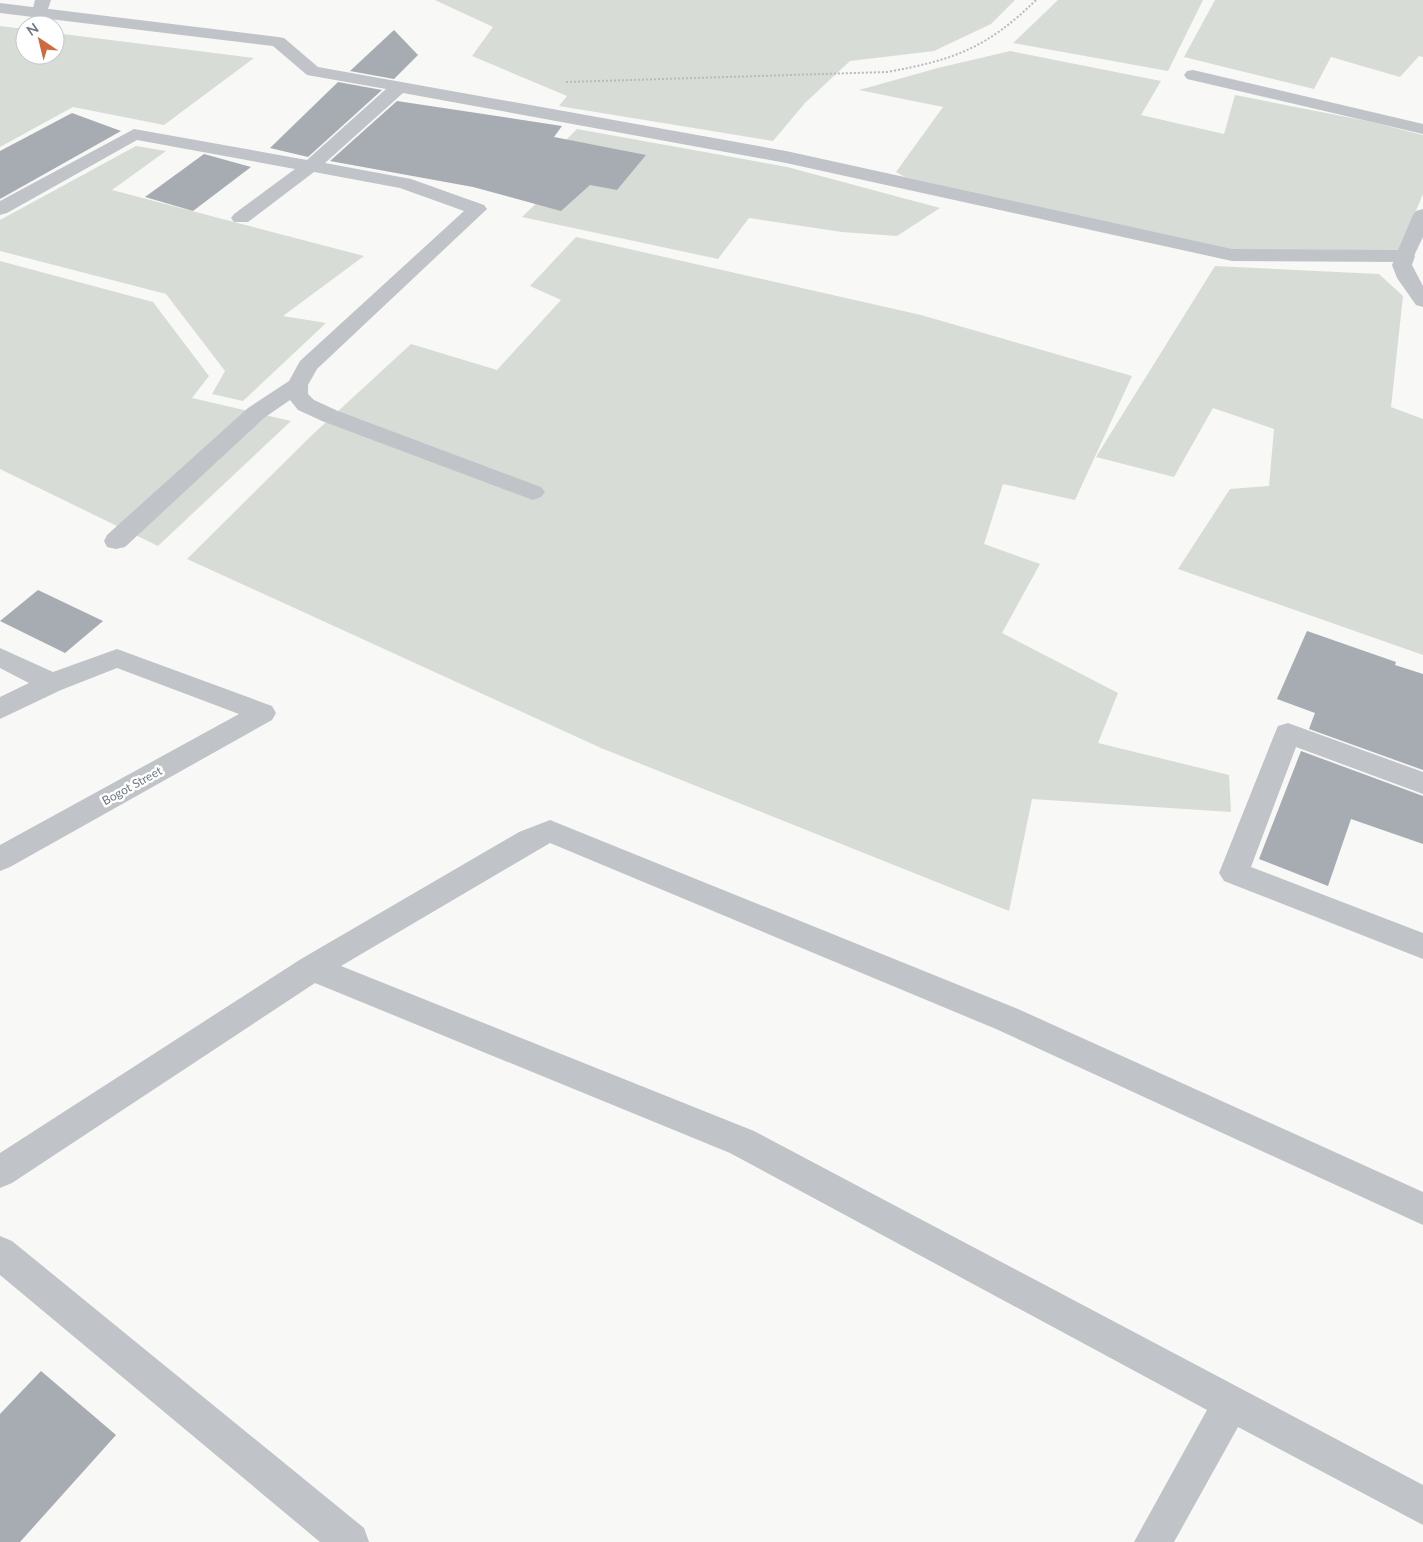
<svg xmlns="http://www.w3.org/2000/svg" width="1423" height="1542" font-family="Lato,sans-serif">
  <rect width="100%" height="100%" fill="#f8f8f6"/>
  <g fill="#d8dcd6">
    <polygon points="435,0 1015,0 991,24 934,51 850,61 805,103 773,141 559,106 567,96 472,56 493,27"/>
    <polygon points="1058,0 1203,0 1168,71 1013,43"/>
    <polygon points="1215,0 1423,0 1423,57 1419,56 1400,77 1331,57 1314,89 1184,57"/>
    <polygon points="0,26 25,29 25,55 55,55 55,33 254,58 164,125 73,107 0,147"/>
    <polygon points="1010,51 1161,81 1141,115 1224,134 1235,95 1367,121 1423,135 1423,194 1399,251 1231,250 905,177 896,172 943,107 859,90 938,68"/>
    <polygon points="577,129 787,167 940,208 897,236 842,232 749,218 718,259 522,217 566,175 540,166"/>
    <polygon points="136,146 166,151 112,190 364,256 283,316 326,323 243,401 212,394 225,371 166,294 0,251 0,220"/>
    <polygon points="576,237 921,315 1132,376 1075,500 1003,484 984,544 1040,564 1002,633 1118,693 1098,743 1229,775 1231,812 1032,799 1009,911 601,748 187,559 311,436 411,344 497,370 561,300 530,286"/>
    <polygon points="0,261 153,302 209,376 192,398 291,421 158,546 0,469"/>
    <polygon points="1215,266 1379,274 1403,296 1391,407 1423,419 1423,655 1178,569 1230,489 1269,486 1274,429 1213,408 1174,477 1096,457"/>
  </g>
  <g fill="#a6acb2">
    <polygon points="394,30 418,55 394,79 350,71"/>
    <polygon points="338,82 382,90 308,157 270,148"/>
    <polygon points="397,101 562,126 554,137 646,155 617,190 590,185 561,211 473,187 330,161"/>
    <polygon points="72,113 121,131 0,199 0,151"/>
    <polygon points="204,154 251,167 193,211 145,197"/>
    <polygon points="38,590 103,621 65,653 0,621"/>
    <polygon points="1307,631 1396,662 1395,665 1423,674 1423,770 1309,729 1315,713 1277,699"/>
    <polygon points="1301,751 1423,796 1423,844 1351,819 1328,886 1259,859"/>
    <polygon points="41,1371 116,1435 20,1542 0,1542 0,1414"/>
  </g>
  <g fill="none" stroke-linecap="round" stroke-linejoin="round">
    <path stroke="#b8bbbe" stroke-width="2" stroke-dasharray="2 2" stroke-linecap="butt" d="M566 82 887 72C954 60 987 48 1036 0"/>
    <g fill="#c0c3c7" fill-rule="evenodd">
      <polygon points="35,0 51,0 46,15 34,15 32,12"/>
      <polygon points="1405,250 1412,252 1415,256 1412,265 1423,286 1423,307 1416,305 1397,278 1392,265 1398,252"/>
    </g>
    <g fill="#c0c3c7" fill-rule="evenodd">
      <polygon points="0,3 278,37 284,38 318,67 786,151 1232,249 1398,250 1413,215 1416,211 1423,209 1423,237 1412,260 1405,262 1232,261 786,163 403,93 325,163 411,179 484,205 487,209 317,369 308,385 308,394 314,400 338,411 541,487 545,492 541,497 533,500 525,497 322,421 298,410 290,400 264,418 125,547 116,549 107,547 104,541 107,535 248,408 289,381 300,361 464,211 400,188 314,172 248,222 234,222 231,218 234,214 295,169 137,140 7,213 0,215 0,201 134,129 307,160 386,89 307,75 273,46 0,13"/>
      <polygon points="1193,70 1423,124 1423,134 1187,79 1184,75 1187,71"/>
      <polygon points="0,648 53,672 117,649 272,706 276,713 272,720 10,867 0,871 0,845 239,714 117,668 61,690 0,719 0,697 29,683 0,668"/>
      <polygon points="1288,723 1423,772 1423,794 1296,747 1251,867 1423,933 1423,959 1224,881 1219,873 1275,733 1278,726"/>
      <polygon points="550,820 1018,1009 1423,1192 1423,1225 996,1029 550,843 341,966 754,1131 1423,1485 1423,1525 1238,1427 1174,1542 1134,1542 1207,1410 730,1153 315,983 12,1183 0,1188 0,1153 301,959 519,832"/>
      <polygon points="0,1236 12,1241 364,1528 369,1542 320,1542 0,1275"/>
    </g>
  </g>
  <g text-anchor="middle" stroke-width="5" stroke-linejoin="round" paint-order="stroke">
    <g font-size="12" fill="#6b7783" stroke="#fff">
      <text transform="translate(132 786) rotate(-29)" y="4">Bogot Street</text>
    </g>
  </g>
  <g transform="translate(40 40) rotate(325)"><circle r="24" fill="#ffffff" stroke="#c4c9cd"/>
  <path d="M0-4L9 19L0 12L-9 19Z" fill="#ce6a40"/>
  <text y="-8" font-size="14" font-weight="bold" text-anchor="middle" fill="#6b7783">N</text>
  </g>
</svg>
